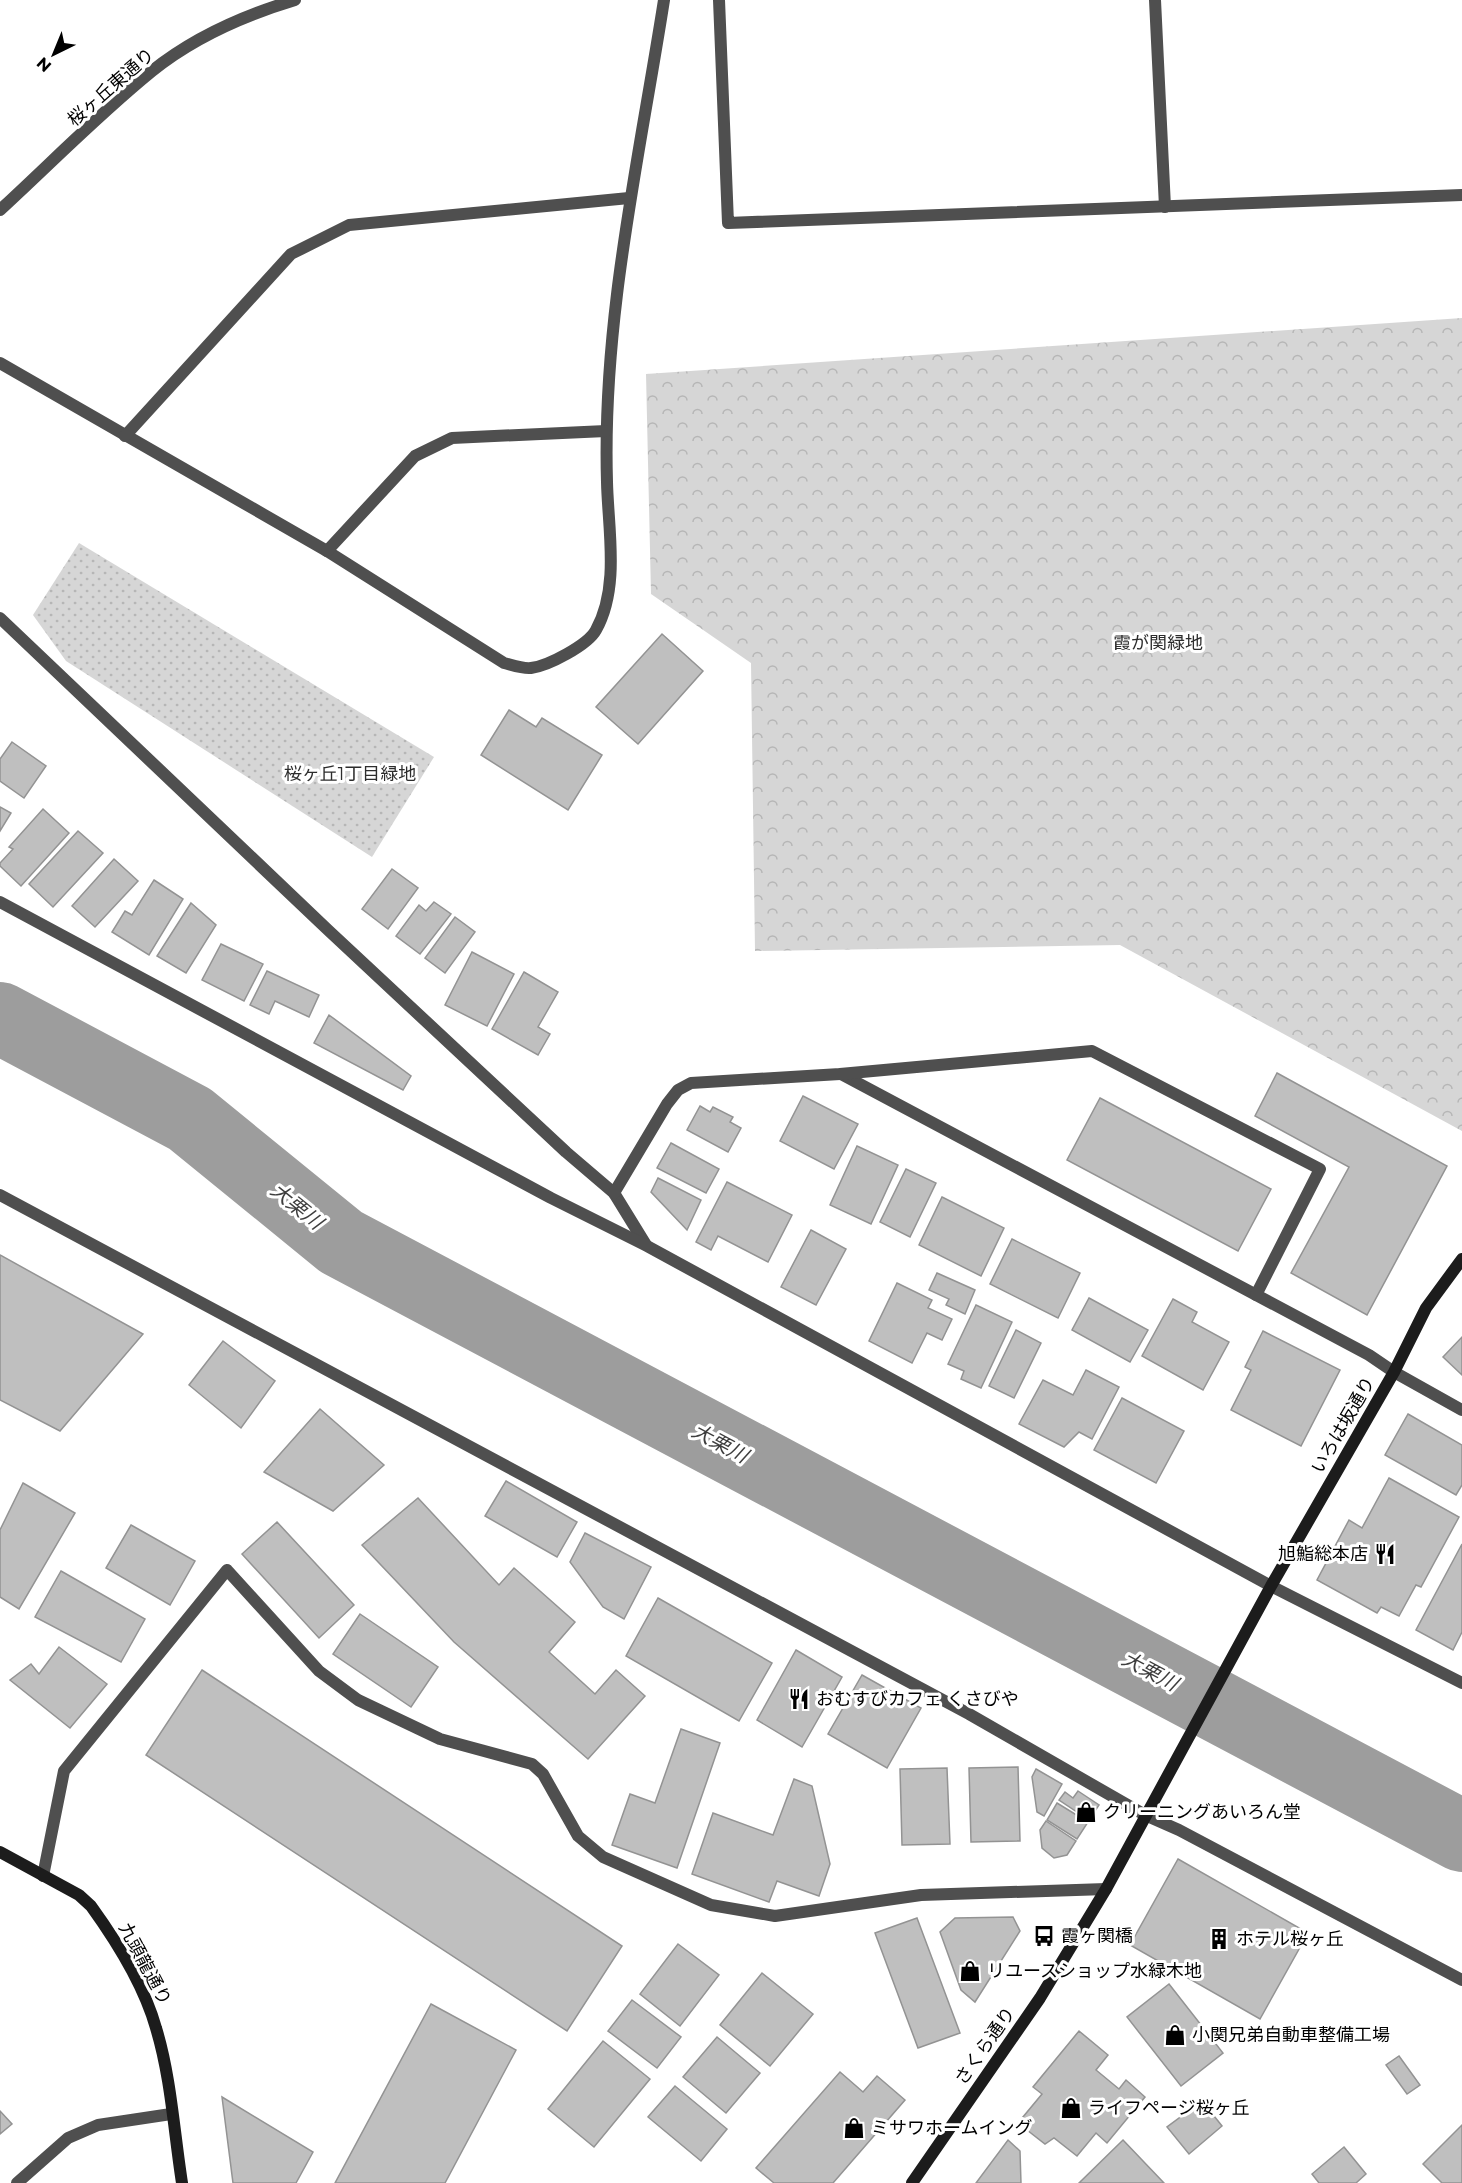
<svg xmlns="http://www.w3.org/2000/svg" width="1462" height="2183" font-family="Montserrat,'Noto Sans JP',sans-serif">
  <defs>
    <pattern id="forest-crowns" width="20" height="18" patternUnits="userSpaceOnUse" patternTransform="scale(1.5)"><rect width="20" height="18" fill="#d6d6d6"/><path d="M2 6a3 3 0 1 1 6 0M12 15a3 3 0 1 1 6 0" fill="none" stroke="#b6b6b6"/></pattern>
    <pattern id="park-dots" width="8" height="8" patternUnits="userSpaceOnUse" patternTransform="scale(1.5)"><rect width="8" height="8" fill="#d6d6d6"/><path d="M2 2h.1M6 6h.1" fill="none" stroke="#b6b6b6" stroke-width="1.8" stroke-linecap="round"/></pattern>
  </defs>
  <rect width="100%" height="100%" fill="#fff"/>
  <polygon fill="url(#forest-crowns)" points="1462,318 1462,1131 1120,945 755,951 751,663 651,594 646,374"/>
  <polygon fill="url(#park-dots)" points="79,543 434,757 372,857 66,661 33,615"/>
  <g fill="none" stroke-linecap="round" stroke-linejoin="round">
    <polyline stroke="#9d9d9d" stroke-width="72" points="0,1018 190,1119 341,1242 1462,1836"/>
  </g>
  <g fill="#bfbfbf" stroke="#939393" stroke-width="1.5">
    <polygon points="662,634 703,671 638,744 596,707"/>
    <polygon points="509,710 536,727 542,718 602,755 568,810 481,755"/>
    <polygon points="12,742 46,766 24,798 0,781 0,759"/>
    <polygon points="0,807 11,813 0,831"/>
    <polygon points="43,809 69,833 21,886 0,866 0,863 13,849 9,847"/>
    <polygon points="78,831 103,853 53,907 29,884"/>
    <polygon points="114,859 138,881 95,927 72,906"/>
    <polygon points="392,869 418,888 388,929 362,909"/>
    <polygon points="154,880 183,899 149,955 112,932 125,911 132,915"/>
    <polygon points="434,902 451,914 420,954 396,936 419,905 426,911"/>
    <polygon points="191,903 216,925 186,973 157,956"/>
    <polygon points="455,917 475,932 445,973 425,958"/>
    <polygon points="221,944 263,964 244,1001 202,980"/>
    <polygon points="472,952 514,974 487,1026 445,1005"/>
    <polygon points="267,971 319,995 309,1017 275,1001 269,1014 250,1005"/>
    <polygon points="524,972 558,992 538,1027 550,1034 538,1055 492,1029"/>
    <polygon points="329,1015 411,1076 403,1090 314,1043"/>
    <polygon points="1277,1073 1447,1166 1367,1315 1291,1273 1349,1167 1255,1116"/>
    <polygon points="803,1096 858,1124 834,1169 780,1141"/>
    <polygon points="1100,1098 1271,1189 1238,1251 1067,1160"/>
    <polygon points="700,1106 710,1112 713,1107 733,1117 730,1122 741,1128 728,1152 687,1130"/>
    <polygon points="671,1143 719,1169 706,1193 657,1168"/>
    <polygon points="857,1146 898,1165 871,1224 830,1205"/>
    <polygon points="906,1169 936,1183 910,1237 880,1222"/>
    <polygon points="658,1178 701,1200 687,1230 651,1192"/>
    <polygon points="727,1182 792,1215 768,1262 718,1236 711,1250 696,1242"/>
    <polygon points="942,1197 1004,1228 981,1276 919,1245"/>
    <polygon points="811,1230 846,1249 816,1305 781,1287"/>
    <polygon points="1012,1239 1080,1273 1058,1318 990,1284"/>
    <polygon points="0,1255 143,1334 60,1431 0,1400"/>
    <polygon points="937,1273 975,1290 965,1314 946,1305 949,1299 929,1290"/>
    <polygon points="897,1283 932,1300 928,1308 952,1319 942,1340 927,1333 912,1363 869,1341"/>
    <polygon points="1089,1298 1148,1330 1130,1362 1072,1330"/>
    <polygon points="1173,1299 1197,1312 1192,1322 1229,1342 1203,1390 1142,1356"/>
    <polygon points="976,1305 1012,1322 981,1388 961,1379 964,1371 948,1364"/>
    <polygon points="1016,1330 1041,1343 1014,1398 989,1386"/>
    <polygon points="1263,1331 1340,1370 1301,1446 1231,1410 1251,1370 1245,1367"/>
    <polygon points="1462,1337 1462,1375 1443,1357"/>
    <polygon points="223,1341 275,1381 241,1428 189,1385"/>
    <polygon points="1086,1370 1119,1387 1092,1439 1079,1432 1064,1447 1019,1424 1043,1380 1073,1395"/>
    <polygon points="1122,1398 1184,1431 1156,1483 1094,1450"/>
    <polygon points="320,1409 384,1465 333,1511 264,1472"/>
    <polygon points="1408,1414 1462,1445 1462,1485 1456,1495 1385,1455"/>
    <polygon points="1389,1478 1459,1517 1421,1587 1416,1585 1399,1616 1381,1607 1377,1613 1317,1580 1349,1520 1362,1528"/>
    <polygon points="506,1481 577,1522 557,1557 485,1516"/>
    <polygon points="23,1483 75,1513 19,1609 0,1597 0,1530"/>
    <polygon points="418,1498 499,1585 514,1568 575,1622 549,1652 595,1694 616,1670 645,1696 588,1759 454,1642 362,1545"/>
    <polygon points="277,1522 354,1605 319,1638 242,1554"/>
    <polygon points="131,1525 195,1561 170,1605 106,1568"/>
    <polygon points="585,1533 651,1567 624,1619 603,1607 570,1562"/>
    <polygon points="1462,1544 1462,1632 1453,1650 1416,1630"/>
    <polygon points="61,1571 145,1619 121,1662 35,1617"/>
    <polygon points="658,1598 772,1663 739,1721 626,1656"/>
    <polygon points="360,1614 438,1667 411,1707 333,1654"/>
    <polygon points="59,1647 107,1684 70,1728 10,1680 31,1664 39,1674"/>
    <polygon points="796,1650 842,1677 802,1747 757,1720"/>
    <polygon points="202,1670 622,1946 567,2031 146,1755"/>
    <polygon points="862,1675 921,1708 887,1768 828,1734"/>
    <polygon points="681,1729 720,1743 677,1868 612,1845 630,1794 655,1803"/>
    <polygon points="1018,1767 1020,1841 971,1842 969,1768"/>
    <polygon points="947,1768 950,1844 902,1845 900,1769"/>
    <polygon points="1036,1769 1062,1784 1044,1816 1037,1812 1032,1777"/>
    <polygon points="794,1779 812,1786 830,1864 819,1896 777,1881 769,1902 692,1874 713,1813 773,1835"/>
    <polygon points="1078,1791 1099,1805 1089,1820 1059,1800 1065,1792 1073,1798"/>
    <polygon points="1057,1803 1088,1822 1077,1839 1047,1820"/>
    <polygon points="1046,1821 1076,1841 1067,1855 1054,1858 1042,1848 1040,1830"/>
    <polygon points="1178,1859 1308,1933 1260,2019 1130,1945"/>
    <polygon points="1013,1917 1020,1931 975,2002 961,1990 940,1932 955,1918"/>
    <polygon points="917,1918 960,2033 918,2048 875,1933"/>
    <polygon points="678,1944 719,1975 680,2026 640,1994"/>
    <polygon points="762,1973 813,2014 770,2066 720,2025"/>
    <polygon points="1169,1984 1223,2053 1181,2086 1127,2017"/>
    <polygon points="632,2000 681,2037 657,2068 608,2031"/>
    <polygon points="431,2004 516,2050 445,2183 335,2183"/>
    <polygon points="1079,2031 1108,2055 1096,2070 1119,2089 1126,2080 1145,2097 1107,2143 1096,2133 1077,2156 1054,2138 1045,2144 1018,2123 1042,2094 1033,2087"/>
    <polygon points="717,2037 760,2073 726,2113 683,2077"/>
    <polygon points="603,2041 650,2079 594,2147 548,2109"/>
    <polygon points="1399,2056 1420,2085 1407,2094 1386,2065"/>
    <polygon points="840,2072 863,2092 877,2076 905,2100 833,2183 774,2183 756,2168"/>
    <polygon points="675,2086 727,2129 701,2161 648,2117"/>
    <polygon points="222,2097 313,2152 296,2183 233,2183"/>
    <polygon points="1202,2101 1222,2126 1189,2154 1167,2127"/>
    <polygon points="0,2111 12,2124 0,2134"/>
    <polygon points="1462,2125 1462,2183 1442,2183 1423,2164"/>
    <polygon points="1008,2140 1020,2151 1021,2183 976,2183"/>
    <polygon points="1123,2140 1164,2183 1079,2183"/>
    <polygon points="1344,2147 1366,2174 1356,2183 1319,2183 1312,2174"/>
  </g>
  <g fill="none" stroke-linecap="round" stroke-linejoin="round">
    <g stroke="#4f4f4f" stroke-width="12">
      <polyline points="719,0 728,223 1462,195"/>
      <polyline points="1155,0 1165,207"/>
      <path d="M0 210C50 164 99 114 152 71 193 38 245 15 295 0"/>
      <path d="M0 363 327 551 504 663C512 665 523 669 531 668 548 666 588 645 596 630 620 587 608 529 607 482 602 320 639 160 664 0"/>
      <polyline points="125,436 291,254 349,225 629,198"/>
      <polyline points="327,551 415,456 452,438 606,431"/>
      <polyline points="0,618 328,930 566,1152 614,1193 646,1245"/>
      <polyline points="0,902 551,1198 647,1246 1271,1586 1462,1683"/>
      <polyline points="841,1074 1369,1355 1394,1372 1462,1410"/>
      <polyline points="614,1193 667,1104 678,1090 691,1083 840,1074 1092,1051 1320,1169 1256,1295"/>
      <polyline points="0,1195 969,1714 1145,1815 1179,1830 1462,1980"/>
      <polyline points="43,1876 64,1771 227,1570 319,1671 358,1700 440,1739 532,1764 543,1774 578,1836 603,1857 711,1905 775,1916 921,1895 1106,1889"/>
      <polyline points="17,2183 68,2138 98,2125 171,2114"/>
    </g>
    <g stroke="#1c1c1c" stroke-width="12">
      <path d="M0 1852 79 1895 91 1906C117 1942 144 1985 156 2028 171 2077 174 2132 182 2183"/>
      <polyline points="912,2183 1040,1998 1106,1889 1271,1586 1394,1372 1426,1308 1462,1259"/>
    </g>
  </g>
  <defs>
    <symbol id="restaurant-bare" viewBox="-9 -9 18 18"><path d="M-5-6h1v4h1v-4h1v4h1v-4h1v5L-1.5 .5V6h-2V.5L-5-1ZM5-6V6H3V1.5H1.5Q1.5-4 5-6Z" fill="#000" stroke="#fff" stroke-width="2.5" paint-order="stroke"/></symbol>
    <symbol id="shop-bare" viewBox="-9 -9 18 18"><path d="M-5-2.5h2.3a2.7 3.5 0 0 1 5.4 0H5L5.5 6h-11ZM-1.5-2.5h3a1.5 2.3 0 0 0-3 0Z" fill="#000" stroke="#fff" stroke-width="2.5" paint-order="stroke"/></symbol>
    <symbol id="bus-bare" viewBox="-9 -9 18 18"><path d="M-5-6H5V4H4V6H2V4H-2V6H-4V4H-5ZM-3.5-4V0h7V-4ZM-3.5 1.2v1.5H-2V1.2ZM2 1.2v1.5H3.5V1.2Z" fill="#000" stroke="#fff" stroke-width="2.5" paint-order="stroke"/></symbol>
    <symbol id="building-bare" viewBox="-9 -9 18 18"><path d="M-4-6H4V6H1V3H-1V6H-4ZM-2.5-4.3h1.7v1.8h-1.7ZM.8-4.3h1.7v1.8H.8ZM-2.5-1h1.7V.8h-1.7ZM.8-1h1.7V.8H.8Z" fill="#000" stroke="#fff" stroke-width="2.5" paint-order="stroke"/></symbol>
  </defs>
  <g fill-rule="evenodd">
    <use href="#restaurant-bare" x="1370" y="1539" width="30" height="30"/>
    <use href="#restaurant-bare" x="784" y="1684" width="30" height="30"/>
    <use href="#shop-bare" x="1071" y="1797" width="30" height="30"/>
    <use href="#bus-bare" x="1029" y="1921" width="30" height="30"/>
    <use href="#building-bare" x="1204" y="1924" width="30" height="30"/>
    <use href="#shop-bare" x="955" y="1956" width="30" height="30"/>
    <use href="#shop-bare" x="1160" y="2020" width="30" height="30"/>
    <use href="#shop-bare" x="1056" y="2093" width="30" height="30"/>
    <use href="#shop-bare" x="839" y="2113" width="30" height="30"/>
  </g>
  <g text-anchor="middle" stroke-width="6" stroke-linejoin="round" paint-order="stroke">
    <g font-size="18" fill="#000" stroke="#fff">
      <text transform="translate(111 87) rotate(-41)" y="6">桜ヶ丘東通り</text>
      <text transform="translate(1343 1425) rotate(-60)" y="6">いろは坂通り</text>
      <text transform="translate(145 1964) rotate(62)" y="6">九頭龍通り</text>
      <text transform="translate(985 2046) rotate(-55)" y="6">さくら通り</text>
    </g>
    <g font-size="18" fill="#2d2d2d" stroke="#fff">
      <text x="1158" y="649">霞が関緑地</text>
      <text x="350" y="780">桜ヶ丘1丁目緑地</text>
    </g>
    <g font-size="18" fill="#000" stroke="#fff" text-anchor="start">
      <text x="1368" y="1560" text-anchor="end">旭鮨総本店</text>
      <text x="816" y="1705">おむすびカフェ くさびや</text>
      <text x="1103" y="1818">クリーニングあいろん堂</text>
      <text x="1061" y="1942">霞ヶ関橋</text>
      <text x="1236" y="1945">ホテル桜ヶ丘</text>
      <text x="987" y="1977">リユースショップ水緑木地</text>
      <text x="1192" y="2041">小関兄弟自動車整備工場</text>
      <text x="1088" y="2114">ライフページ桜ヶ丘</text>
      <text x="871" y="2134">ミサワホームイング</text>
    </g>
    <g font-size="20" font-style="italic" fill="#3e3e3e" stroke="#fff">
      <text transform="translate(297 1206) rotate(39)" y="7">大栗川</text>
      <text transform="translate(720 1443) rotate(28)" y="7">大栗川</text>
      <text transform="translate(1150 1671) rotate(28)" y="7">大栗川</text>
    </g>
  </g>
  <g transform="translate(54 54) rotate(223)" stroke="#ffffff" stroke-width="4.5" paint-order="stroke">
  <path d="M0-4.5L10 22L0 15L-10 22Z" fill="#000000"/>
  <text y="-9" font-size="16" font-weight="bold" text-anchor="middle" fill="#000000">N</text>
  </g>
</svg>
